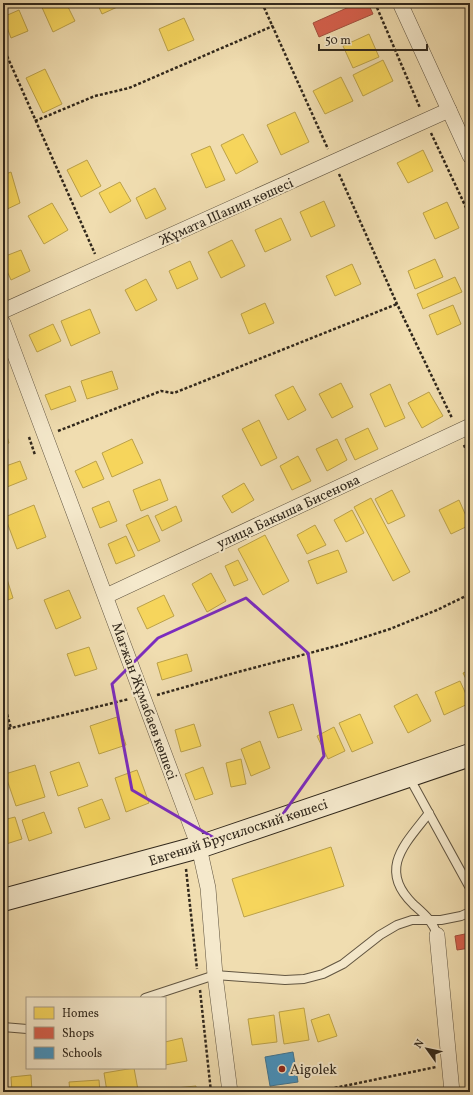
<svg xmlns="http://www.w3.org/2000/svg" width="473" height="1095" font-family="Vollkorn,serif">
  <rect width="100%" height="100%" fill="#f0ddb0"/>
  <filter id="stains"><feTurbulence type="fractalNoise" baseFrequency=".005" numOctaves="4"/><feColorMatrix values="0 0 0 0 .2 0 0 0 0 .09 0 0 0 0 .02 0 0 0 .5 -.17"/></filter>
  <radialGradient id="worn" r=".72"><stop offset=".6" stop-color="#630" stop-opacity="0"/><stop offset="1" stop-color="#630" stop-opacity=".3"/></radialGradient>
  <g fill="#f6d55c" stroke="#bba149">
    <polygon points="40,3 66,3 75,21 53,32"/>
    <polygon points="97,3 126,3 102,14"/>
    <polygon points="19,10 28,31 11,38 3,17"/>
    <polygon points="184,18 194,40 168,51 159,29"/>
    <polygon points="369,34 379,57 353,68 343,46"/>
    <polygon points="383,60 393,81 363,96 353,75"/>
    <polygon points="45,69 62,104 43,113 26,78"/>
    <polygon points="341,77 353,101 325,114 313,91"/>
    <polygon points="295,112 309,142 281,155 267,125"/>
    <polygon points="243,134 258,162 236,174 221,145"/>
    <polygon points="210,146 225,180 206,188 191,154"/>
    <polygon points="423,150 433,171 408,183 397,163"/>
    <polygon points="87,160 101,186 81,197 67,170"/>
    <polygon points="11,172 20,203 3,211 3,175"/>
    <polygon points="120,182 131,201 110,213 99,193"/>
    <polygon points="155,188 166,209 146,219 136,198"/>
    <polygon points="324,201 335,226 311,237 300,212"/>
    <polygon points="447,202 459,228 435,239 423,213"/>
    <polygon points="52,203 68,230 44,244 28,216"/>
    <polygon points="281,218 291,240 265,252 255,230"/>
    <polygon points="232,240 245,266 221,278 208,252"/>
    <polygon points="21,250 30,271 11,280 3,262 3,257"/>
    <polygon points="435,259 443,277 415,289 408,271"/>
    <polygon points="190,261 198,279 177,289 169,271"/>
    <polygon points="352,264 361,284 335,296 326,276"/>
    <polygon points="455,277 462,292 423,309 417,294"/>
    <polygon points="146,279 157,300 136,311 125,290"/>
    <polygon points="265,303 274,323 249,334 241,314"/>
    <polygon points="453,305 461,324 437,335 429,315"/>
    <polygon points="90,309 100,333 71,346 61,321"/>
    <polygon points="53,324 61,341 37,352 29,335"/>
    <polygon points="112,371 118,389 87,399 81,381"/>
    <polygon points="341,383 353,407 332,418 319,394"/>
    <polygon points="390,384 405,418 385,427 370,394"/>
    <polygon points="70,386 76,401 51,410 45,395"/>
    <polygon points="293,386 306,410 288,420 275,395"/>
    <polygon points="429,392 443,416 422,428 408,403"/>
    <polygon points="259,420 277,458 261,466 242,429"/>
    <polygon points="3,423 9,443 3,445"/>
    <polygon points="368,428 378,449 355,460 345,439"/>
    <polygon points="132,439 143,463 112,477 102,453"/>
    <polygon points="337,439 347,460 327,471 316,449"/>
    <polygon points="298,456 311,481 292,490 280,466"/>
    <polygon points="20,461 27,479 7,487 3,476 3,467"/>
    <polygon points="96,461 104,479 83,488 75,471"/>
    <polygon points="160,479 168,500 141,511 133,490"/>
    <polygon points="244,483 254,500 232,513 222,496"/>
    <polygon points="392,490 405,516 388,524 375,499"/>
    <polygon points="371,498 410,572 393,581 354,507"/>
    <polygon points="459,500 470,525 451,534 439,510"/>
    <polygon points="109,501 117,521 100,528 92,508"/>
    <polygon points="34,505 46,537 17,549 5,517"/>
    <polygon points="176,506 182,521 162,531 155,516"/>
    <polygon points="352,510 364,533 346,542 334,520"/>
    <polygon points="148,515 160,541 138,551 126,525"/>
    <polygon points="315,525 326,545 307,554 297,535"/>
    <polygon points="265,535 289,581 263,595 238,549"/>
    <polygon points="126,536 135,556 116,564 108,544"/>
    <polygon points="338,550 347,572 317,584 308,561"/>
    <polygon points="238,560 248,580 234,586 225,566"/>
    <polygon points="211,573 226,601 207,612 192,584"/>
    <polygon points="6,576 13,598 3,602 3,577"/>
    <polygon points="69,590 81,618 56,629 44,600"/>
    <polygon points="164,595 174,616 147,629 137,608"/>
    <polygon points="89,647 97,669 75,676 67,654"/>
    <polygon points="187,654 192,671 162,680 157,663"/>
    <polygon points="470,670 470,687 463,673"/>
    <polygon points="460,681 470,703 444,715 435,692"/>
    <polygon points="417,694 431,721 408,733 394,706"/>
    <polygon points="293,704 302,730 278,738 269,712"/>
    <polygon points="360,714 373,743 352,752 339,723"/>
    <polygon points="117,717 126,745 99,754 90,726"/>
    <polygon points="194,724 201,746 181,752 175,730"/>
    <polygon points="334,727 345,751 328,759 317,736"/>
    <polygon points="260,741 270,768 251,776 241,749"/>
    <polygon points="241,759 246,784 231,787 226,763"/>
    <polygon points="79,762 88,786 58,796 50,772"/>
    <polygon points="35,765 45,797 16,806 5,774"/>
    <polygon points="203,767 213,794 195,800 185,774"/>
    <polygon points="137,770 149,803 126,812 115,778"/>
    <polygon points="102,799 110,819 85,828 78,808"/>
    <polygon points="44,812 52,833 29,841 22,820"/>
    <polygon points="15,817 22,839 3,845 3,820"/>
    <polygon points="331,847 344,886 244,917 232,879"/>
    <polygon points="304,1008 309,1040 284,1044 279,1012"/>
    <polygon points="329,1014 337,1036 318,1042 311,1020"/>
    <polygon points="274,1015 277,1042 252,1045 248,1019"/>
    <polygon points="182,1038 187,1061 165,1065 165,1042"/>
    <polygon points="134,1068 138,1090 128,1092 107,1092 104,1073"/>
    <polygon points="31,1075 32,1092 12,1092 11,1077"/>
    <polygon points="99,1080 100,1092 70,1092 69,1082"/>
    <polygon points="196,1086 196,1092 166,1092 165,1089"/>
  </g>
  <g fill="#d6604d" stroke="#a44f3e">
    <polygon points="358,3 368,3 373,14 319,37 313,23"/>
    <polygon points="470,933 470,948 457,950 455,936"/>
  </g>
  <polygon fill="#4393c3" stroke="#3e7391" points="293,1052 298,1082 270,1086 265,1057"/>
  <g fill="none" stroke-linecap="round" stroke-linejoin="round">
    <defs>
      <g id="lane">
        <polyline points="409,777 470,888"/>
        <path d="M429 813C406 843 377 869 413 904 424 914 433 921 437 935"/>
        <polyline points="145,998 215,975 285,980 304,979 323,974 343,964 380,935 397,925 412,920 441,920 461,916 470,912"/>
        <polyline points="3,1027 27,1029"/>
      </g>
      <g id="street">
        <polyline points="400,3 470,156"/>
        <polyline points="3,311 449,110"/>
        <polyline points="3,323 199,847 208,888 215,975 230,1092"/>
        <polyline points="106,596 470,426"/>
        <polyline points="437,935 452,1092"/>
      </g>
      <polyline id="secondary" points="3,900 199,847 470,755"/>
    </defs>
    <use href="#lane" stroke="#615541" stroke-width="10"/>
    <use href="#street" stroke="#615541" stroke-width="16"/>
    <use href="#secondary" stroke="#31281c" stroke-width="24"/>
    <g stroke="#31281c" stroke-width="2.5" stroke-dasharray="3 2" stroke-linecap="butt">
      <polyline points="262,3 328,149"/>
      <polyline points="375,3 420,108"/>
      <polyline points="3,47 95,254"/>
      <polyline points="35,121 95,96 129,88 273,26"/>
      <polyline points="431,133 470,216"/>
      <polyline points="339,174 397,304 452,418"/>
      <polyline points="58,431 161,391 174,393 397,304"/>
      <polyline points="29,437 35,455"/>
      <polyline points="464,445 470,459"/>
      <polyline points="157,695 238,672 340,645 390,629 437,610 470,594"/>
      <polyline points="3,700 11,728"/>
      <polyline points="3,730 129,699"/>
      <polyline points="186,869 197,969"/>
      <polyline points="200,990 211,1092"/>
      <polyline points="336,1088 336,1092"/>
      <polyline points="315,1092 436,1067"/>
    </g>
    <use href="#lane" stroke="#f5e9cc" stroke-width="8"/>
    <use href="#street" stroke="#f5e9cc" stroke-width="15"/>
    <use href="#secondary" stroke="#f5e9cc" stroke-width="22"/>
  </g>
  <path fill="none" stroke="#7b2cbf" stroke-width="3" stroke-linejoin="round" d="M246 598 308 653 324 756 278 821 216 839 132 790 112 684 158 638Z"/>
  <circle fill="#8f2418" stroke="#f5e9cc" stroke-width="1.5" cx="282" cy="1069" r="4"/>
  <g text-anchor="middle" stroke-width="4" stroke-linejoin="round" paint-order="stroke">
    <g font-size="14" fill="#31281c" stroke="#f5e9cc">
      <text transform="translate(226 211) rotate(-24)" y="5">Жұмата Шанин көшесі</text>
      <text transform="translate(288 511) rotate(-25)" y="5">улица Бакыша Бисенова</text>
      <text transform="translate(145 701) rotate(70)" y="5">Мағжан Жұмабаев көшесі</text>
      <text transform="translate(238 832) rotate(-18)" y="5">Евгений Брусилоский көшесі</text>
    </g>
    <g font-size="14" fill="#31281c" stroke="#f5e9cc" text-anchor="start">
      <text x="290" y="1074">Aigolek</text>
    </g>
  </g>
  <rect width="473" height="1095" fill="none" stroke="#f0ddb0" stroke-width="16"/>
  <rect x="4" y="4" width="465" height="1087" fill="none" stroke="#31281c" stroke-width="2"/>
  <rect x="8" y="8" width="457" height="1079" fill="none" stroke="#31281c"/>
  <rect x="26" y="997" width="140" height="72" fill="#f5e9cc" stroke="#a79c86"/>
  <rect x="34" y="1007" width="20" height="12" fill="#f6d55c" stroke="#a79c86"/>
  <text x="62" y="1017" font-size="12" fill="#31281c">Homes</text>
  <rect x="34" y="1027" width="20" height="12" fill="#d6604d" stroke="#a79c86"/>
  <text x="62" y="1037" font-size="12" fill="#31281c">Shops</text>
  <rect x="34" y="1047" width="20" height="12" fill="#4393c3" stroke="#a79c86"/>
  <text x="62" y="1057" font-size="12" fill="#31281c">Schools</text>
  <g transform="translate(427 1049) rotate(303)" stroke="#f5e9cc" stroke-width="3" paint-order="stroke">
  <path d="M0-3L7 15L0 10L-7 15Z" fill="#31281c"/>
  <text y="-6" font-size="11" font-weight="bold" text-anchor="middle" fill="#31281c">N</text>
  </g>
  <path d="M319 44v6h108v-6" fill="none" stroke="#31281c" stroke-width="2"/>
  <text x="325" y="44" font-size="12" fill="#31281c" stroke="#f5e9cc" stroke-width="3" paint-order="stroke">50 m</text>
  <rect width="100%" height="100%" filter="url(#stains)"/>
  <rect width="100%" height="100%" fill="url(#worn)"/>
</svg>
